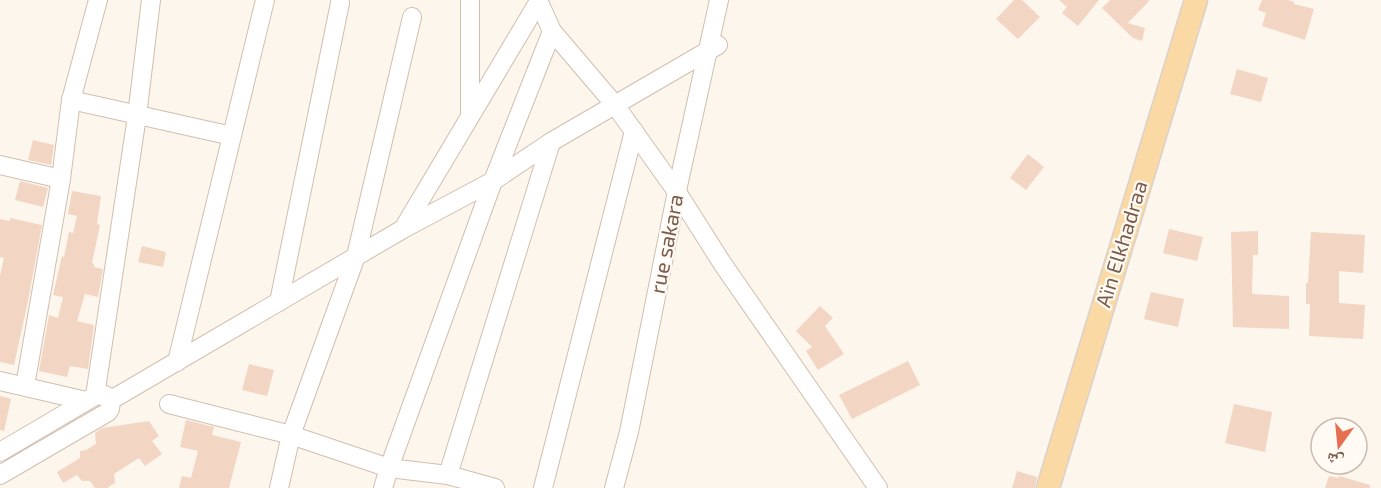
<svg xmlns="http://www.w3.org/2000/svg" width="1381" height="488" font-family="'Exo 2','Noto Naskh Arabic',sans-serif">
  <rect width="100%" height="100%" fill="#fdf6ec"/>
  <g fill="#f3d5c3">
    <polygon points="1014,0 1022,0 1040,17 1018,39 996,19"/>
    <polygon points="1059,0 1099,0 1078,26 1062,13 1067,7"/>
    <polygon points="1110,0 1150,0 1128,23 1145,28 1142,41 1133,38 1102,8"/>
    <polygon points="1262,0 1288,0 1294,2 1294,4 1314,9 1305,40 1262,26 1266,13 1258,10"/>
    <polygon points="1237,69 1268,78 1261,102 1230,94"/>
    <polygon points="33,140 54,145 51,165 28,160"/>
    <polygon points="1028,154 1044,167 1026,190 1010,178"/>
    <polygon points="20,181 48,188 43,207 15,200"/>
    <polygon points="72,191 101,196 97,224 100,225 92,263 94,264 94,267 103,269 98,297 85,294 77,321 94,325 88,369 70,366 67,377 39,371 49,315 58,318 63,297 53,295 62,256 64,257 69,232 73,233 77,216 68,214"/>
    <polygon points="10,218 42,225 27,306 14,365 0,362 0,276 4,258 0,257 0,219 10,221"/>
    <polygon points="1169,229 1203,237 1197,261 1163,253"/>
    <polygon points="1258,231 1258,255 1253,255 1252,294 1289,296 1289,329 1233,327 1231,232"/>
    <polygon points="1311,232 1365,235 1363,273 1339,271 1339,303 1365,305 1363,339 1309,336 1310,304 1306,304 1306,283 1308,283"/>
    <polygon points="142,246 166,252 163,267 138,262"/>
    <polygon points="1151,292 1184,299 1178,327 1144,319"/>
    <polygon points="820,306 833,318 825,326 844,354 818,370 806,351 812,347 796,331"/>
    <polygon points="908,361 920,385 852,419 839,395"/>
    <polygon points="249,364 274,370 267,396 242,390"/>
    <polygon points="0,396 11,399 4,431 0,430"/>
    <polygon points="1234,404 1272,412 1265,452 1225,443"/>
    <polygon points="186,420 214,427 212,435 241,442 229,488 179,488 182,476 191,478 198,451 180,447"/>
    <polygon points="149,421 159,436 152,441 162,454 145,466 139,458 114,474 115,483 107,488 95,488 90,481 82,481 77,475 63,483 57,472 80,458 80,451 86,450 96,444 95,433 102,428"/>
    <polygon points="1017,471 1037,477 1035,488 1012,488"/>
    <polygon points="1329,476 1338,478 1339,476 1370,485 1370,488 1325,488"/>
  </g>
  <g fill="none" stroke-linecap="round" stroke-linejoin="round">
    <defs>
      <g id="minor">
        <polyline points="538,0 552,31 615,105 677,192 722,263 878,488"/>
        <polyline points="71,100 232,136"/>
        <polyline points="470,116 470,0"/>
        <polyline points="0,165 61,179"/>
        <polyline points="403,229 539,1"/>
        <polyline points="279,302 340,3"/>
        <polyline points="177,362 265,0"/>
        <polyline points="0,381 86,401"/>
        <polyline points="25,386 61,179 71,100 98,0"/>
        <polyline points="95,396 137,116 151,0"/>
        <polyline points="111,400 403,229 493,181 551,142 718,45"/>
        <polyline points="169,404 291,435 389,468 448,475 495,488"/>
        <polyline points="0,452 95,396 105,395 111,400 110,409 108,412 0,475"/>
        <polyline points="448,475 551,142"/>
        <polyline points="279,488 291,435 356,256 412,17"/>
        <polyline points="383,488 389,468 493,181 552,31"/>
        <polyline points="543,488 634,131"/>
        <polyline points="614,488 629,432 678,186 719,0"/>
      </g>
      <polyline id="major" points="1048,488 1196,0"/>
    </defs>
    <use href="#minor" stroke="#d1beb0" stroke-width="20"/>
    <use href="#major" stroke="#dad1cd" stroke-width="25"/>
    <use href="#minor" stroke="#fff" stroke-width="18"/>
    <use href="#major" stroke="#fbd9a5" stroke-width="22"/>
  </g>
  <g text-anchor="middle" stroke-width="4.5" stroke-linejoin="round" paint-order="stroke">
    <g font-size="21" fill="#7a5c4d" stroke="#fffaf3">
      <text transform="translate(667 244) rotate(-79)" y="7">rue sakara</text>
      <text transform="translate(1122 244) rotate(-73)" y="7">Aïn Elkhadraa</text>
    </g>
  </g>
  <g transform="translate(1339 446) rotate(195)"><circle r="28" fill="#fffaf3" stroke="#cabbb1" stroke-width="1.5"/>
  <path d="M0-4.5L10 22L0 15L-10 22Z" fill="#e76f51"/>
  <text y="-9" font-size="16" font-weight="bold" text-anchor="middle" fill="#7a5c4d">ش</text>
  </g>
</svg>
